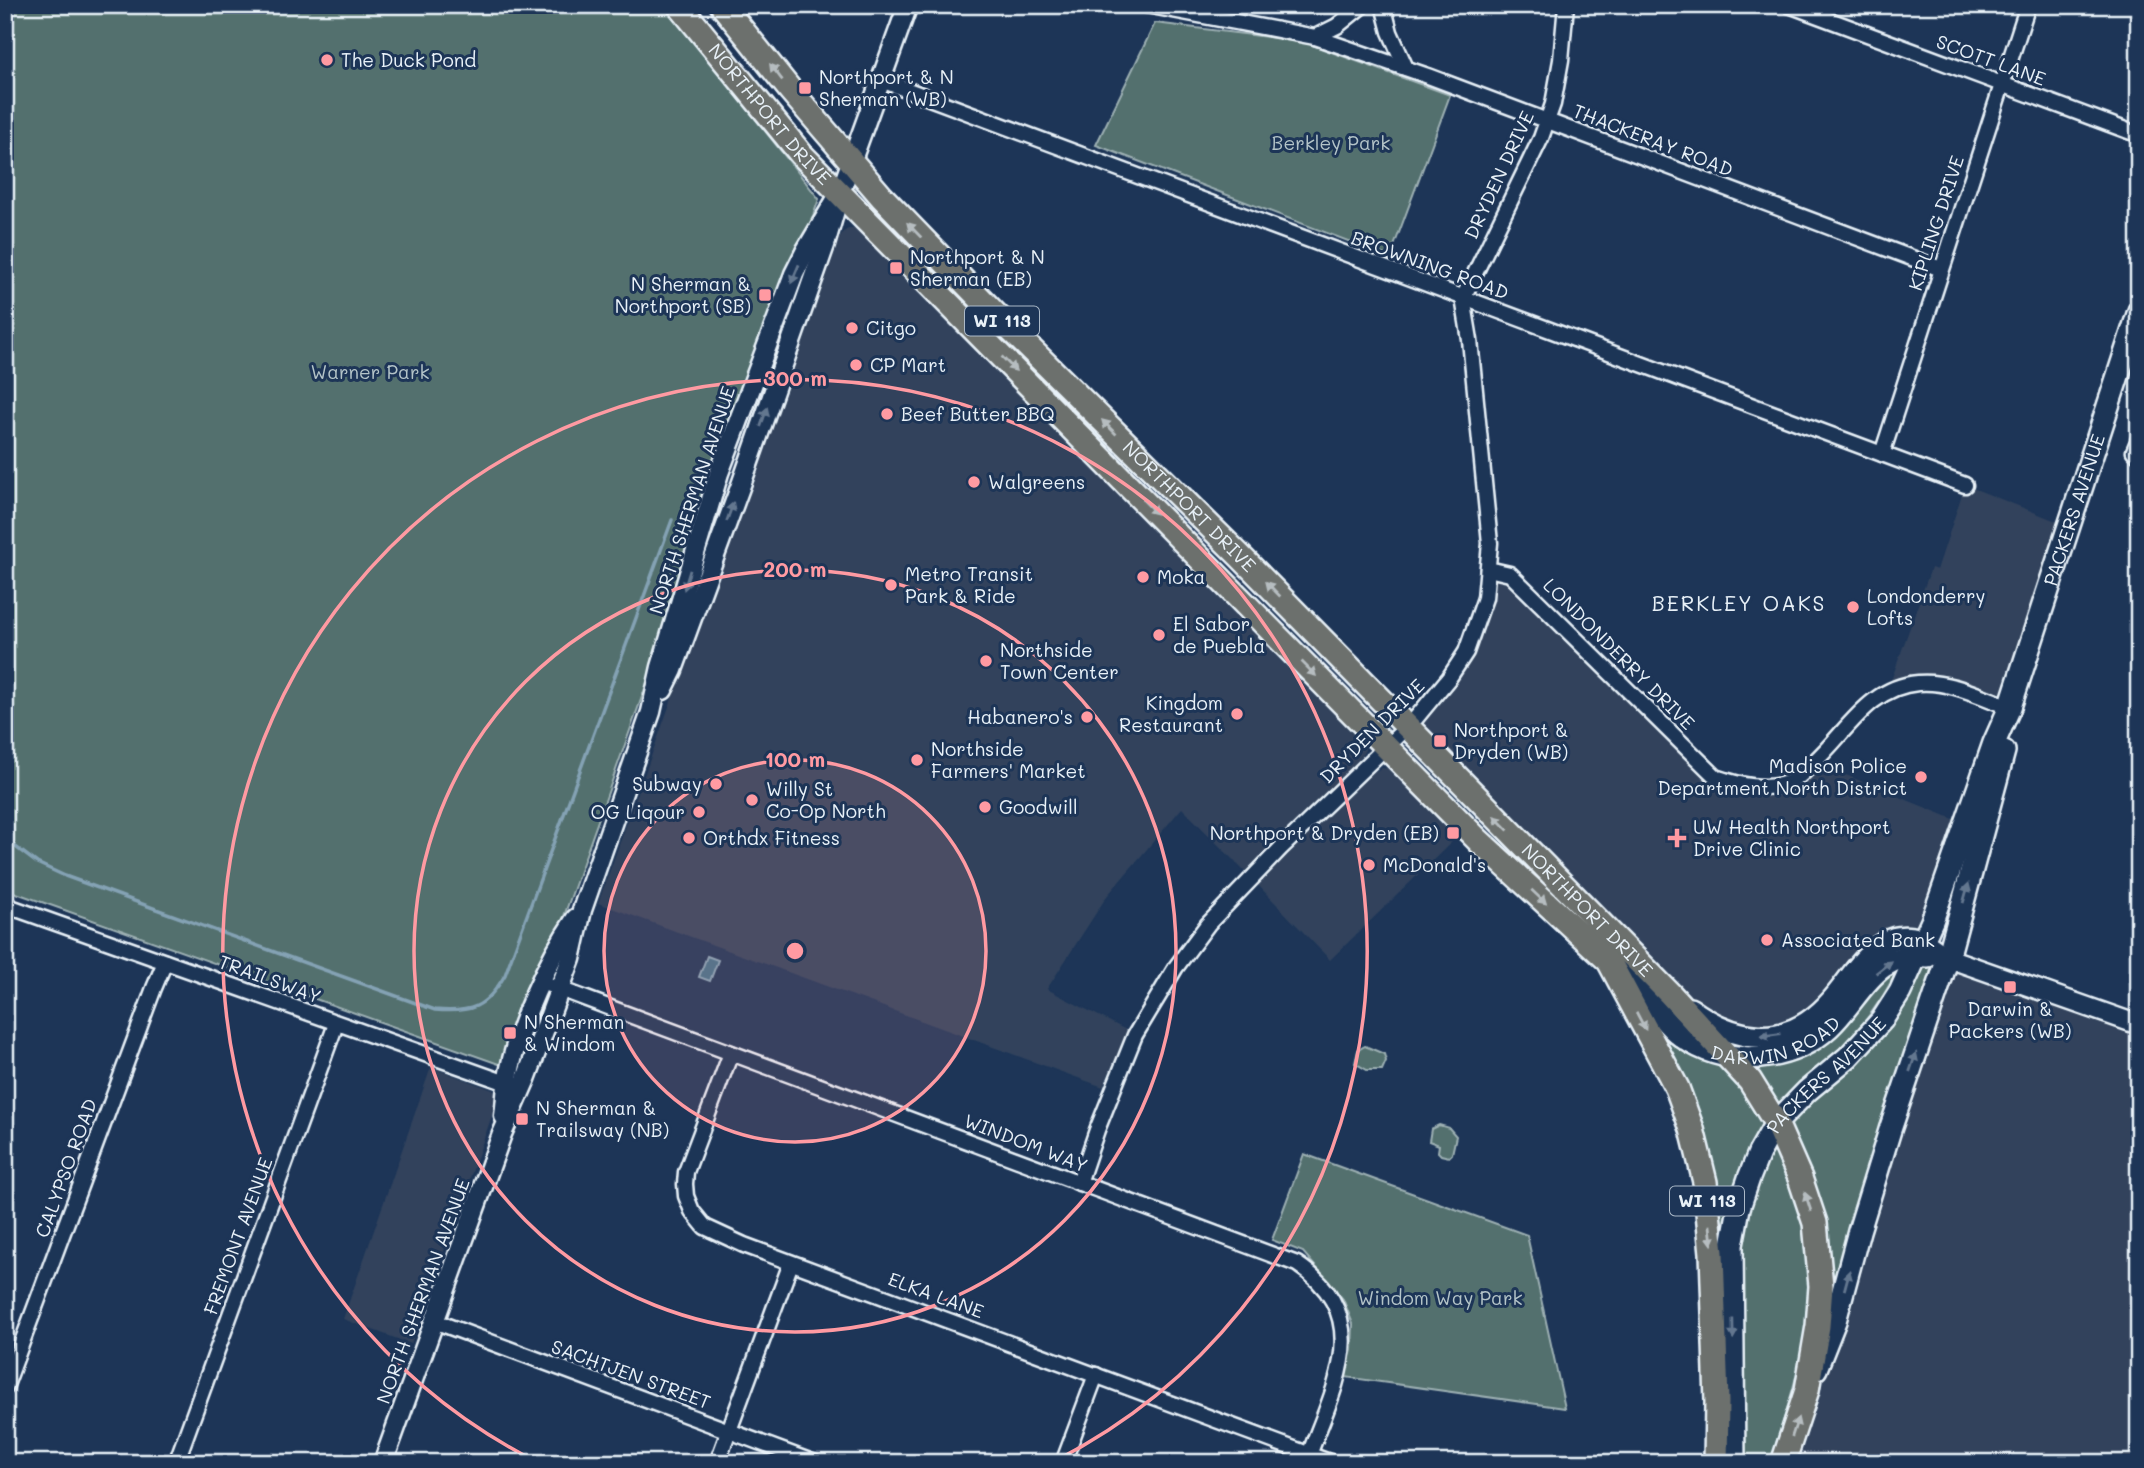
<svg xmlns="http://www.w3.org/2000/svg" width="2144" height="1468" font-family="Mali,sans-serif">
  <rect width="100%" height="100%" fill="#1d3557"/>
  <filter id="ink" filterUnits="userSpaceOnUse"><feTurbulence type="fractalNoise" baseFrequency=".0143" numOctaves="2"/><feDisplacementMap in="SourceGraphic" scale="14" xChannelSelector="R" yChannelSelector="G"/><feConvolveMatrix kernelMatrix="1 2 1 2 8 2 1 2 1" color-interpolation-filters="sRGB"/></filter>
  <g filter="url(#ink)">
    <g fill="#30425c">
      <polygon points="850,228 859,228 885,254 895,267 1365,743 1365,750 1360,759 1245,872 1182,808 1107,896 1047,989 1128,1031 1103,1087 598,903 838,239 843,232"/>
      <polygon points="1965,485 2069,526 2010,707 1953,688 1887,692 1931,568 1937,570"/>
      <polygon points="1488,569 1506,572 1717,777 1772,786 1814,762 1961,822 1923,940 1907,936 1792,1030 1708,1022 1486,807 1416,718 1466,652"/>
      <polygon points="1382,768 1396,769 1458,836 1330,960 1257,884 1370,773"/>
      <polygon points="1948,958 2139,1025 2139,1463 1783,1463"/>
      <polygon points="431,1067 493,1090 498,1095 498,1099 411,1344 343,1319"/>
    </g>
    <g fill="#526f6e" stroke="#9db0b3" stroke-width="2">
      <polygon points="5,5 665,5 819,199 510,1068 5,889"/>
      <polygon points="1155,23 1301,41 1450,95 1390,257 1096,145"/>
      <path d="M1901 962C1872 1027 1829 1059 1777 1106L1746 1063Z"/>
      <polygon points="1924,964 1931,967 1928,987 1828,1323 1785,1123"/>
      <polygon points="1652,1019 1721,1060 1767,1124 1724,1245 1719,1238"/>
      <polygon points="1365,1046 1384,1054 1386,1061 1382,1070 1367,1070 1355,1063 1358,1050"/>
      <polygon points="1439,1125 1449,1128 1456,1136 1452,1154 1449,1157 1441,1155 1438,1152 1439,1145 1429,1141 1431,1129"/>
      <path d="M1774 1143C1783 1165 1797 1189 1802 1212 1824 1304 1797 1377 1770 1463H1742L1740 1244 1746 1207Z"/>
      <polygon points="1304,1154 1527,1235 1565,1408 1345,1377 1352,1350 1353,1324 1343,1299 1303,1252 1272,1240"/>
    </g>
    <polygon fill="#426e87" stroke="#84a2b4" stroke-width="2" points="707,956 718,960 710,981 699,977"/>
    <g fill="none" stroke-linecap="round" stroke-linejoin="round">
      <path stroke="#84a2b4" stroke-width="3.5" d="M5 839 37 863 65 876 435 1010C471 1013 486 1008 505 975L672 520"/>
      <defs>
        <g id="minor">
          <polyline points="1146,5 1315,37 1428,76 1941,269"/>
          <polyline points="1383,5 1390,32 1406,68"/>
          <polyline points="1789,5 2139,135"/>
          <polyline points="1315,37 1337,26 1363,5"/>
          <polyline points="881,80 1965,485"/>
          <polyline points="2139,439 2134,451 2139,455"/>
          <polyline points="1882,454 2028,5"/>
          <path d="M1488 569 1510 574 1716 777C1739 785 1766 792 1790 782 1800 778 1807 769 1814 762 1847 732 1869 687 1918 683 1949 680 1982 697 2010 707"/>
          <polyline points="5,905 515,1086"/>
          <path d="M541 982 1297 1264C1375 1316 1335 1385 1309 1455"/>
          <polyline points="731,1053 686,1172 685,1184 686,1196 692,1211 705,1227 744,1245 1332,1463"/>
          <polyline points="1079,1183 1097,1130 1135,1035 1176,967 1208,924 1281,848 1416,718 1449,678 1466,652 1485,598 1490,543 1470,340 1463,298 1541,138 1553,104 1561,60 1566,5"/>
          <polyline points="434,1321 815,1463"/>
          <polyline points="5,1388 154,988 165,962"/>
          <polyline points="176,1463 336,1024"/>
          <polyline points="717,1463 791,1263"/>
          <polyline points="1063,1463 1096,1375"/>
        </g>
        <g id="tertiary">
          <polyline points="663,690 673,670 742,482 825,245 840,193 908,5"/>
          <polyline points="1923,940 1948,958 2139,1025"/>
          <path d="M504 1116C506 1102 506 1087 509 1073 519 1022 547 961 576 918"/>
          <polyline points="383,1463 502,1134 526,1079 571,959 582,910 651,712 661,667 719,473 794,274 806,250 840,193"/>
        </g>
        <g id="secondary">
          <path id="s1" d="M1613 965C1621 972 1630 979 1637 986 1653 1003 1665 1025 1684 1038 1728 1068 1790 1063 1829 1027 1861 997 1874 950 1928 956"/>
          <path d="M1690 1009C1735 1042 1785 1050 1827 1006 1847 986 1860 957 1886 942 1898 935 1910 937 1923 940"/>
          <polyline points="1816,1369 1835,1321 1859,1231 1890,1130 1948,958 2004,751"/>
          <path id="s2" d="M1734 1463 1732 1245 1739 1208 1749 1178 1759 1153 1776 1123 1807 1091 1848 1057 1882 1020 1900 992 1932 921 1994 743 2010 707 2139 311"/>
        </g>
        <g id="primary">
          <path id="s3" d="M679 5 801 154 1479 841 1609 961 1677 1088 1692 1129 1705 1182 1712 1253 1717 1402 1716 1463"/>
          <path id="s4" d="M722 5 791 91 882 197 1002 321 1240 556 1670 994 1750 1081 1776 1123 1800 1178 1815 1223 1821 1286 1818 1326 1807 1390 1783 1463"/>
        </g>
      </defs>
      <use href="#minor" stroke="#e8f1f8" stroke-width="19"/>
      <use href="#tertiary" stroke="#e8f1f8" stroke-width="23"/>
      <use href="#secondary" stroke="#e8f1f8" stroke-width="26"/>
      <use href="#primary" stroke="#e8f1f8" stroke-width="28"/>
      <use href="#minor" stroke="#1d3557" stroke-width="14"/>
      <use href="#tertiary" stroke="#1d3557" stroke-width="18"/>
      <use href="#secondary" stroke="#1d3557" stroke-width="21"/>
      <use href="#primary" stroke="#6c706d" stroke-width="23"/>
    </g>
    <defs><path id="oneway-solid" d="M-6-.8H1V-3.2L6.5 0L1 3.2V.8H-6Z" transform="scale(1.75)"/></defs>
    <g fill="#b6bdc0">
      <use href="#oneway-solid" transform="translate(776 72) rotate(-128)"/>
      <use href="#oneway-solid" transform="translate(914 230) rotate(-134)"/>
      <use href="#oneway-solid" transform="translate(1009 364) rotate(45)"/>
      <use href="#oneway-solid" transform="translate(1109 427) rotate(-135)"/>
      <use href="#oneway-solid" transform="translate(1150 507) rotate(45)"/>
      <use href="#oneway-solid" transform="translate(1273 589) rotate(-134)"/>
      <use href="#oneway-solid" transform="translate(1309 669) rotate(45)"/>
      <use href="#oneway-solid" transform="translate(1501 823) rotate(-135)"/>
      <use href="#oneway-solid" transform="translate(1539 897) rotate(43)"/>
      <use href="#oneway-solid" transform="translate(1641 1021) rotate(62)"/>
      <use href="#oneway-solid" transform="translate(1808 1202) rotate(-108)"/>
      <use href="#oneway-solid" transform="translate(1711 1235) rotate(84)"/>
      <use href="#oneway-solid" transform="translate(1795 1427) rotate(-72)"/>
    </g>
    <g fill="#64778f">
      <use href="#oneway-solid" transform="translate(795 274) rotate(113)"/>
      <use href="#oneway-solid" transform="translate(764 417) rotate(-71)"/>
      <use href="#oneway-solid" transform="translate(730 512) rotate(-70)"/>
      <use href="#oneway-solid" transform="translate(687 580) rotate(107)"/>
      <use href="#oneway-solid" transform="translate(1966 893) rotate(-74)"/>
      <use href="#oneway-solid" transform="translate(1884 967) rotate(-37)"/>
      <use href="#oneway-solid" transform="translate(1770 1035) rotate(172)"/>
      <use href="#oneway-solid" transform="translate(1913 1062) rotate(-71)"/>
      <use href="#oneway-solid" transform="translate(1847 1280) rotate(-75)"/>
      <use href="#oneway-solid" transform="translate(1733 1329) rotate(89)"/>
    </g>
  </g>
  <circle cx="795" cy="951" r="191" fill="#ff9aa2" fill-opacity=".12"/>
  <g fill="none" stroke="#ff9aa2" stroke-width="3.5">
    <circle cx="795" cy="951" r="191"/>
    <circle cx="795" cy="951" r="381"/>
    <path d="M535 1461A572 572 0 1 1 1055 1461"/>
  </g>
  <g fill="#ff9aa2" stroke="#1d3557" stroke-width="2.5">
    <circle cx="327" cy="60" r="7"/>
    <rect x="798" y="81" width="14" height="14" rx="3.5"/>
    <rect x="889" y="261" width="14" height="14" rx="3.5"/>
    <rect x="758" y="288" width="14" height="14" rx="3.5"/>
    <circle cx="852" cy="328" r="7"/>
    <circle cx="856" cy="365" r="7"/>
    <circle cx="887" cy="414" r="7"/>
    <circle cx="974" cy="482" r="7"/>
    <circle cx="1143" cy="577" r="7"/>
    <circle cx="891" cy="585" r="7"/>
    <circle cx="1853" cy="607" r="7"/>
    <circle cx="1159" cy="635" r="7"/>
    <circle cx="986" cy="661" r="7"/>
    <circle cx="1237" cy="714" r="7"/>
    <circle cx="1087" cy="717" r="7"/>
    <rect x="1433" y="734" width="14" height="14" rx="3.5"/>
    <circle cx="917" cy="760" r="7"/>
    <circle cx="1921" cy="777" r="7"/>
    <circle cx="716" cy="784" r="7"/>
    <circle cx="752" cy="800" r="7"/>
    <circle cx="985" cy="807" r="7"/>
    <circle cx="699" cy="812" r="7"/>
    <rect x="1446" y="826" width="14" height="14" rx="3.5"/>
    <circle cx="689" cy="838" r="7"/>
    <path d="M1673.5 827.5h7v7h7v7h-7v7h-7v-7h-7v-7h7z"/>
    <circle cx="1369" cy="865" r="7"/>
    <circle cx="1767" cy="940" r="7"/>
    <rect x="2003" y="980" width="14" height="14" rx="3.5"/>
    <rect x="503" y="1026" width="14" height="14" rx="3.5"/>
    <rect x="515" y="1112" width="14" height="14" rx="3.5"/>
  </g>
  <g text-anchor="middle" stroke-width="6" stroke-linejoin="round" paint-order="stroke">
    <g fill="#1d3557" stroke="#abb9c8" stroke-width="2">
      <rect x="965" y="306.5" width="74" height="29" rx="5"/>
      <rect x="1670" y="1186.5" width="74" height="29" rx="5"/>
    </g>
    <g font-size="18" font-weight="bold" fill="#e8f1f8">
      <text x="1002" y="327">WI 113</text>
      <text x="1707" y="1207">WI 113</text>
    </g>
    <g font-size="19" fill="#e8f1f8" stroke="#1d3557" text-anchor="start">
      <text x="341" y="67">The Duck Pond</text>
      <text x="819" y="84">Northport &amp; N<tspan x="819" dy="22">Sherman (WB)</tspan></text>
      <text x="910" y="264">Northport &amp; N<tspan x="910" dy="22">Sherman (EB)</tspan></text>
      <text x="751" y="291" text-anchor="end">N Sherman &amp;<tspan x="751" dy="22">Northport (SB)</tspan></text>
      <text x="866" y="335">Citgo</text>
      <text x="870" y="372">CP Mart</text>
      <text x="901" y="421">Beef Butter BBQ</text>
      <text x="988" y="489">Walgreens</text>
      <text x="905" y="581">Metro Transit<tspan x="905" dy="22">Park &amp; Ride</tspan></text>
      <text x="1157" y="584">Moka</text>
      <text x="1867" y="603">Londonderry<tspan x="1867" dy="22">Lofts</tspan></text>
      <text x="1173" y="631">El Sabor<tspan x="1173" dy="22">de Puebla</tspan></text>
      <text x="1000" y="657">Northside<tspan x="1000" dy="22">Town Center</tspan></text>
      <text x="1223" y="710" text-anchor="end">Kingdom<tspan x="1223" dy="22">Restaurant</tspan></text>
      <text x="1073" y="724" text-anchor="end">Habanero's</text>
      <text x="1454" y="737">Northport &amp;<tspan x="1454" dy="22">Dryden (WB)</tspan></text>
      <text x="931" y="756">Northside<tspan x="931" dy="22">Farmers' Market</tspan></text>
      <text x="1907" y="773" text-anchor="end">Madison Police<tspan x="1907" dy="22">Department North District</tspan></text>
      <text x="702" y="791" text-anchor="end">Subway</text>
      <text x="766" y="796">Willy St<tspan x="766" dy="22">Co-Op North</tspan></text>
      <text x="999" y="814">Goodwill</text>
      <text x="685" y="819" text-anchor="end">OG Liqour</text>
      <text x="1693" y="834">UW Health Northport<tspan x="1693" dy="22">Drive Clinic</tspan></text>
      <text x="1439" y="840" text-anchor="end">Northport &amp; Dryden (EB)</text>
      <text x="703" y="845">Orthdx Fitness</text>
      <text x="1383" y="872">McDonald's</text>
      <text x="1781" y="947">Associated Bank</text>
      <text x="2010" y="1016" text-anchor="middle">Darwin &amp;<tspan x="2010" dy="22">Packers (WB)</tspan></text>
      <text x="524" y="1029">N Sherman<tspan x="524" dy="22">&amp; Windom</tspan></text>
      <text x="536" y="1115">N Sherman &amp;<tspan x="536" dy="22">Trailsway (NB)</tspan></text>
    </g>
    <g font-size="19" fill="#e8f1f8" stroke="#1d3557">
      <text transform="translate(1991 60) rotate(20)" y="7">SCOTT LANE</text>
      <text dy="7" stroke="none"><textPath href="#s3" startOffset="142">NORTHPORT DRIVE</textPath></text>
      <text transform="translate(1653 140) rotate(21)" y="7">THACKERAY ROAD</text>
      <text transform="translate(1499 175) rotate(-65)" y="7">DRYDEN DRIVE</text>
      <text transform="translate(1936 223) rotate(-72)" y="7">KIPLING DRIVE</text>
      <text transform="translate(1430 265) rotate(20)" y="7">BROWNING ROAD</text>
      <text transform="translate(692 500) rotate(-72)" y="7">NORTH SHERMAN AVENUE</text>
      <text dy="7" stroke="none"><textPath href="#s4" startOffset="686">NORTHPORT DRIVE</textPath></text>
      <text dy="7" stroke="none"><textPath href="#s2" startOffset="1043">PACKERS AVENUE</textPath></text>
      <text transform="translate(1619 654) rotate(45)" y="7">LONDONDERRY DRIVE</text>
      <text transform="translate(1372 731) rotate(-45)" y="7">DRYDEN DRIVE</text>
      <text dy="7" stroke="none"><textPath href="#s4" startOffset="1253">NORTHPORT DRIVE</textPath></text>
      <text transform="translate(270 979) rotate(20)" y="7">TRAILSWAY</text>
      <text dy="7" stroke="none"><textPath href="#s1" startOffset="201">DARWIN ROAD</textPath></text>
      <text dy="7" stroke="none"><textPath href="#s2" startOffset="418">PACKERS AVENUE</textPath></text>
      <text transform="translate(1026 1143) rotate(21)" y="7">WINDOM WAY</text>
      <text transform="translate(66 1168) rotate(-70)" y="7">CALYPSO ROAD</text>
      <text transform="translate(238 1236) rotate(-70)" y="7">FREMONT AVENUE</text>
      <text transform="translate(423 1291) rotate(-70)" y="7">NORTH SHERMAN AVENUE</text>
      <text transform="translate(936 1295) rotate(20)" y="7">ELKA LANE</text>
      <text transform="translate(631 1374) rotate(20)" y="7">SACHTJEN STREET</text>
    </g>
    <g font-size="19" fill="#b4c4c8" stroke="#1d3557">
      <text x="1331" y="150">Berkley Park</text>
      <text x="370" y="379">Warner Park</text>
      <text x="1440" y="1305">Windom Way Park</text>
    </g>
    <g font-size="21" letter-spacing="2" fill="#e8f1f8" stroke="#1d3557">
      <text x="1739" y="611">BERKLEY OAKS</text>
    </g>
  </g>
  <circle cx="795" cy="951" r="10" fill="#ff9aa2" stroke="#1d3557" stroke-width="3.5"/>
  <g font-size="21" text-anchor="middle" font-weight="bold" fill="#ff9aa2" stroke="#1d3557" stroke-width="6" stroke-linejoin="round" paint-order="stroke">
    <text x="795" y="386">300 m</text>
    <text x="795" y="577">200 m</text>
    <text x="795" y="767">100 m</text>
  </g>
  <rect width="2144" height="1468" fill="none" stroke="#1d3557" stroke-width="28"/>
  <rect x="14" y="14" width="2116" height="1440" fill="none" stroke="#e8f1f8" stroke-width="2.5" filter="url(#ink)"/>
</svg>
